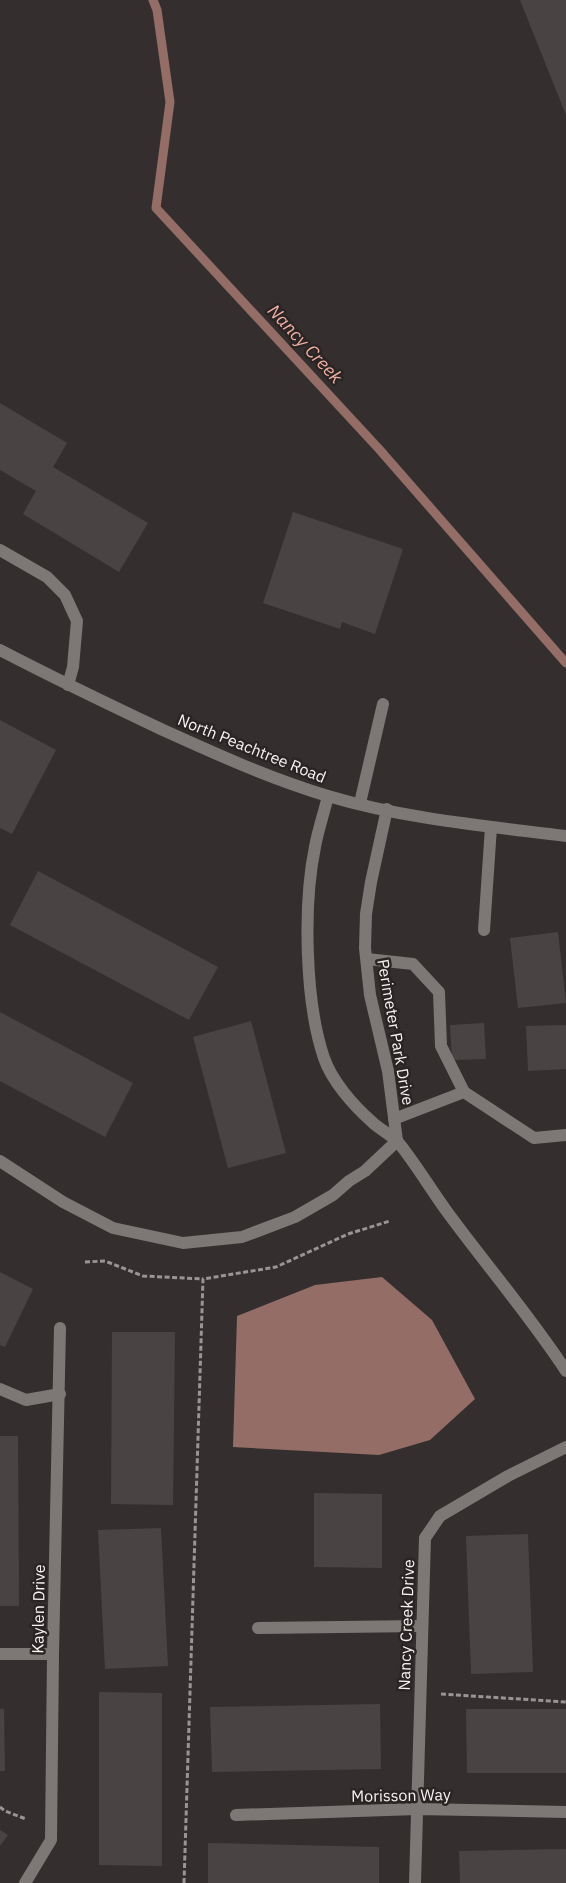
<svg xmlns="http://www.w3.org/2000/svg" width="566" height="1883" font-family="'IBM Plex Sans',sans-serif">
  <rect width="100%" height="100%" fill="#342f2e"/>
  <polygon fill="#936d66" points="382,1277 432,1320 475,1399 430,1440 379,1455 233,1447 237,1316 315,1285"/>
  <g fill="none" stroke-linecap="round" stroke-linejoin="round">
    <polyline stroke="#936d66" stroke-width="9" points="153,0 157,10 170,102 156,208 379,449 566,663"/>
  </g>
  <g fill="#494443">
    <polygon points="520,0 566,0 566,115"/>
    <polygon points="0,403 67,443 53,467 148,523 119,572 23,514 36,491 0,470"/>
    <polygon points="293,512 403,549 375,634 342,622 340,629 263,603"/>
    <polygon points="0,720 56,750 12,834 0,828"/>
    <polygon points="38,871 218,967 189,1020 10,925"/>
    <polygon points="558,932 566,1003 518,1008 510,938"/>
    <polygon points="0,1012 133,1083 105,1137 0,1081"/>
    <polygon points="251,1021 286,1153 228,1168 193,1037"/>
    <polygon points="484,1023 486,1059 452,1060 450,1025"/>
    <polygon points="566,1025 566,1069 528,1071 526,1026"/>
    <polygon points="0,1272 33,1289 5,1347 0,1345"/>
    <polygon points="112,1332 175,1332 173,1505 111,1504"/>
    <polygon points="0,1436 18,1436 19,1606 0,1606"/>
    <polygon points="314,1493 382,1494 382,1568 314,1567"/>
    <polygon points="161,1528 168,1666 105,1669 98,1530"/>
    <polygon points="528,1534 533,1672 471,1674 466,1536"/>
    <polygon points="99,1692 162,1693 162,1866 99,1865"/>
    <polygon points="380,1704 381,1769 212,1772 210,1707"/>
    <polygon points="0,1709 4,1709 5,1771 0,1771"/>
    <polygon points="466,1709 566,1709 566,1773 467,1773"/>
    <polygon points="0,1830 8,1835 0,1846"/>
    <polygon points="208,1843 379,1847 379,1883 208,1883"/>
    <polygon points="566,1849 566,1883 460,1883 459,1851"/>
  </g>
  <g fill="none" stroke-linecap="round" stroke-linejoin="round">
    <g stroke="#999594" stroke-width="3" stroke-dasharray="5 2.5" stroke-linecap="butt">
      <polyline points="85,1262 105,1261 143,1276 203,1279"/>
      <polyline points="441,1694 566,1702"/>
      <polyline points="0,1807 5,1811 26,1819"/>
      <polyline points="184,1883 203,1279 276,1267 348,1234 390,1221"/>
    </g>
    <g stroke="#7d7776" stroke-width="12">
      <polyline points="360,803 383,704"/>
      <polyline points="484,930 491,827"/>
      <polyline points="367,959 413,964 439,992 441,1046 464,1092 394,1119"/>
      <polyline points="464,1092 534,1138 566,1135"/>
      <polyline points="258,1628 422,1626"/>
      <polyline points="236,1815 417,1809 566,1812"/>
    </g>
    <g stroke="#7d7776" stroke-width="12">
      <polyline points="0,550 47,577 65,595 77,621 73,667 68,685"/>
      <path d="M328 796C324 813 318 830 315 847 303 905 305 1002 324 1058 332 1081 353 1105 371 1121 379 1129 390 1134 398 1142 416 1164 431 1190 448 1213 487 1266 530 1316 566 1371"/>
      <polyline points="387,809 371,882 366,914 365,948 370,995 388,1071 397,1141"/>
      <polyline points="0,1161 63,1202 113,1228 183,1243 242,1237 295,1217 333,1195 349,1181 365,1171 397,1141"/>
      <polyline points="0,1389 26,1400 60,1394"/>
      <polyline points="0,1654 53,1654"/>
      <polyline points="25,1883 51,1840 53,1654 60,1328"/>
      <polyline points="415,1883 425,1538 440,1516 508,1476 566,1447"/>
    </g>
    <path stroke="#7d7776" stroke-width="12" d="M0 650C54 678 108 704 163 730 216 754 271 779 328 796 405 819 486 826 566 836"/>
  </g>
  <g text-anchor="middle" stroke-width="5" stroke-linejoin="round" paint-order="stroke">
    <g font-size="16" fill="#f6f3f2" stroke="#2a2524">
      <text transform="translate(252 748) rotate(22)" y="6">North Peachtree Road</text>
      <text transform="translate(396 1032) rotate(80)" y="6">Perimeter Park Drive</text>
      <text transform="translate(38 1609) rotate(-89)" y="6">Kaylen Drive</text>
      <text transform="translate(406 1625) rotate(-88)" y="6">Nancy Creek Drive</text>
      <text transform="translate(401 1795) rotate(-1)" y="6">Morisson Way</text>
    </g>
    <g font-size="18" font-style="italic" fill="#f1afa2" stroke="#2a2524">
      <text transform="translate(305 344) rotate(47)" y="6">Nancy Creek</text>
    </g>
  </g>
</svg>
